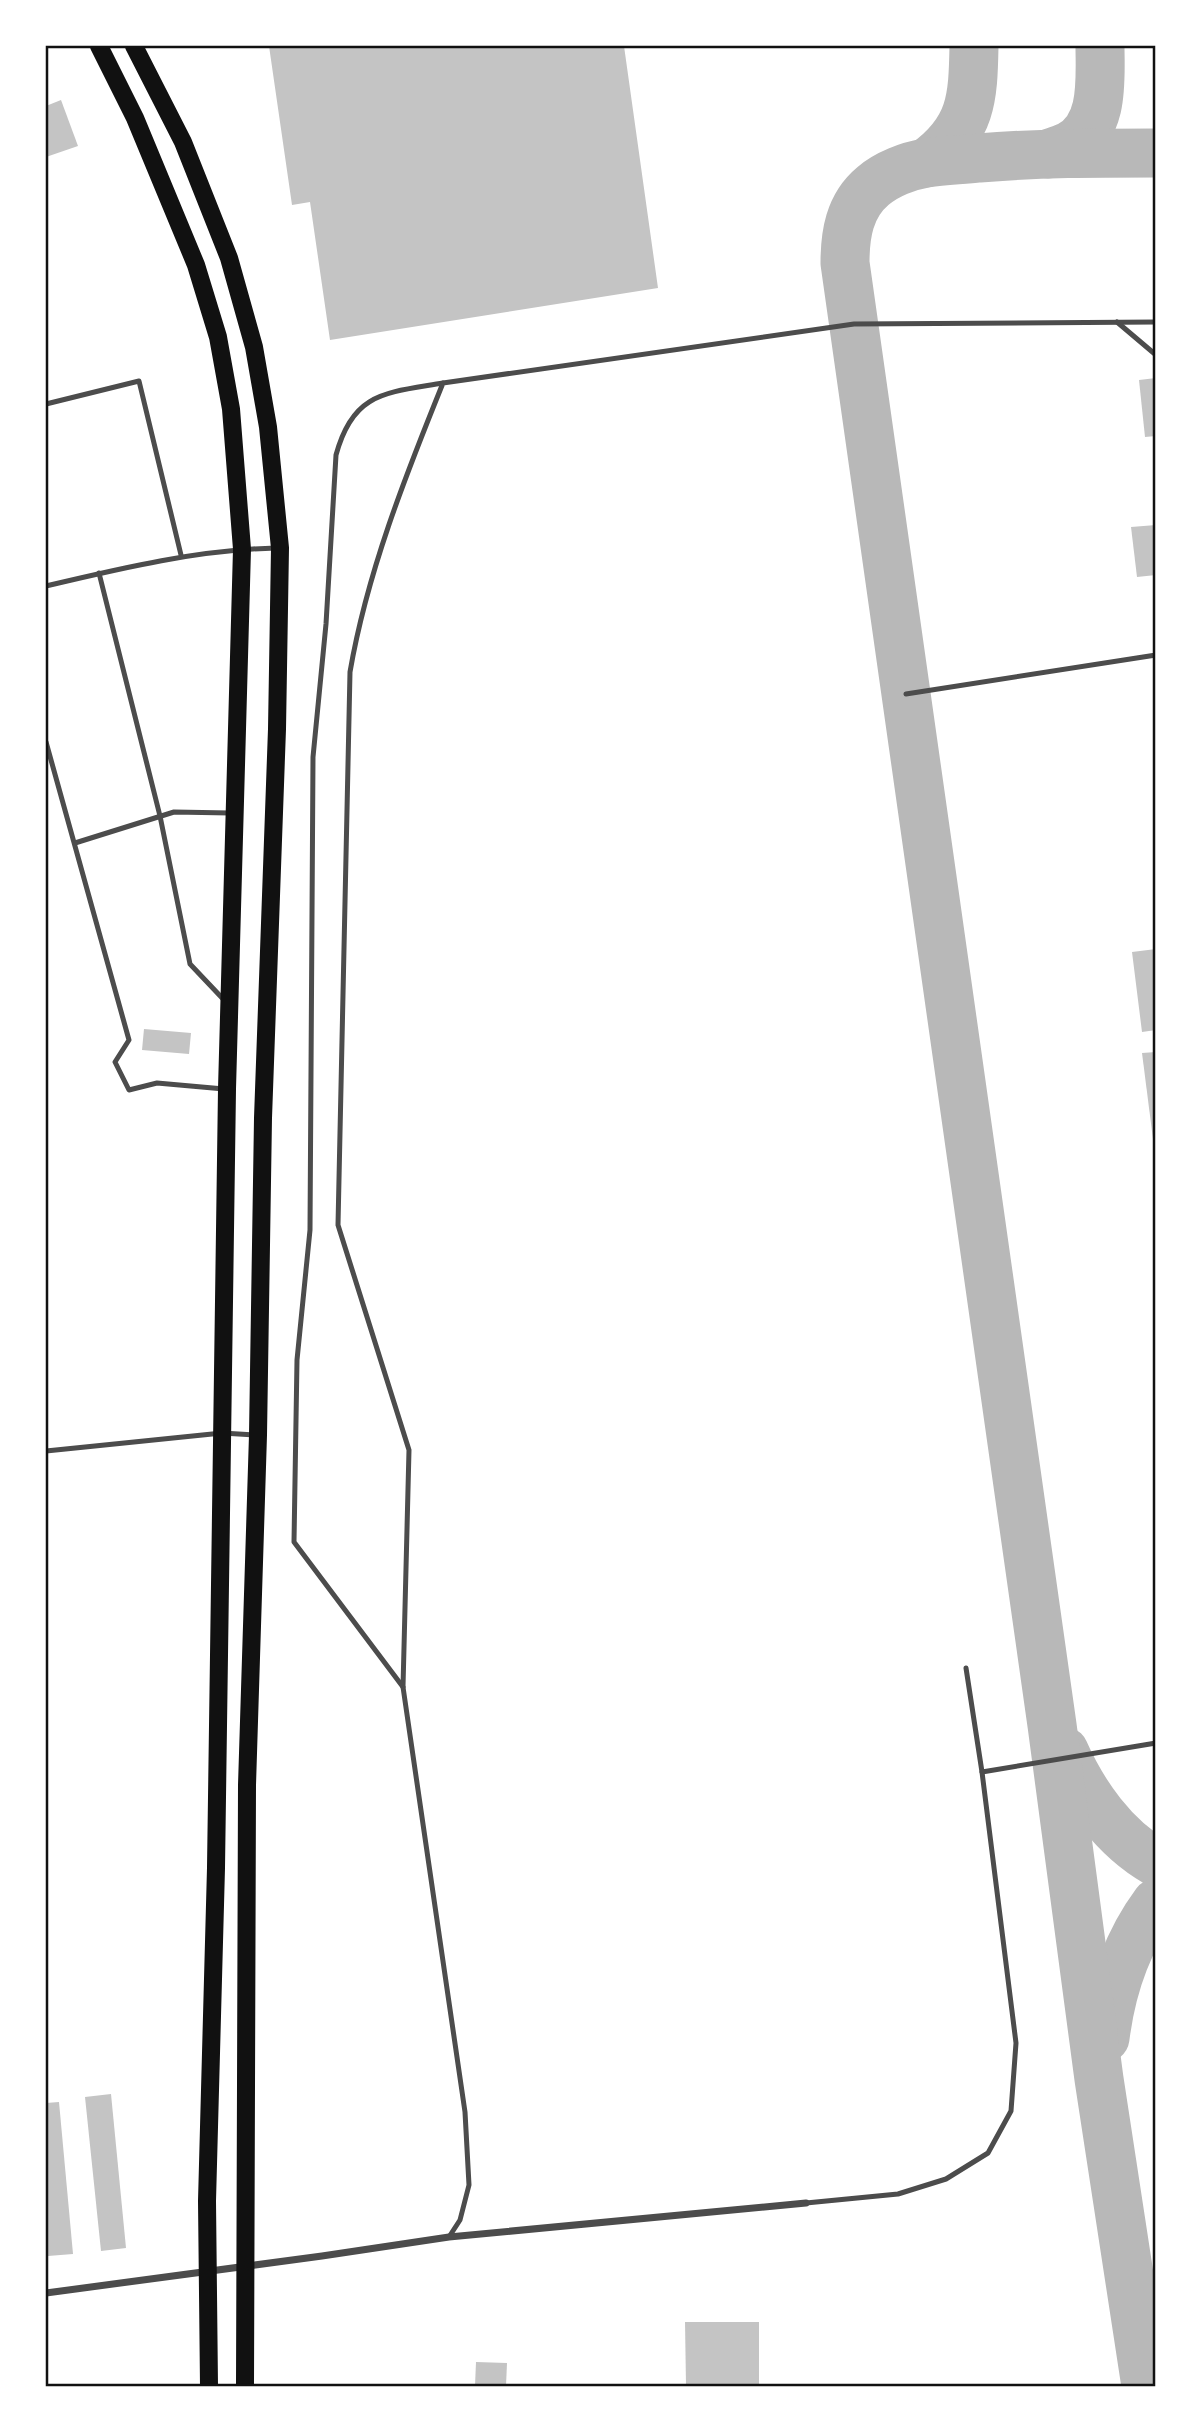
<svg xmlns="http://www.w3.org/2000/svg" width="1201" height="2432" font-family="Cabin,sans-serif">
  <rect width="100%" height="100%" fill="#fff"/>
  <g fill="none" stroke-linecap="round" stroke-linejoin="round">
    <g stroke="#b8b8b8" stroke-width="49">
      <path d="M1048 154C1055 151 1063 149 1069 146 1105 128 1100 79 1100 46"/>
      <path d="M926 163C972 130 973 98 974 46"/>
      <path d="M1064 1751C1083 1794 1114 1838 1156 1862"/>
      <path d="M1105 2038C1111 1990 1127 1942 1156 1903"/>
      <path d="M1146 2386 1099 2079 1052 1725 845 263C845 235 849 206 873 186 887 174 908 166 926 163 944 160 962 160 979 158 1038 153 1097 153 1156 153"/>
    </g>
  </g>
  <g fill="#c4c4c4">
    <polygon points="269,46 624,46 658,288 330,340 310,202 292,205"/>
    <polygon points="61,100 78,146 46,157 46,106"/>
    <polygon points="1156,378 1156,436 1145,437 1139,380"/>
    <polygon points="1156,525 1156,575 1137,577 1131,527"/>
    <polygon points="1156,949 1156,1030 1142,1032 1132,952"/>
    <polygon points="144,1029 191,1033 189,1054 142,1050"/>
    <polygon points="1156,1052 1156,1147 1154,1147 1142,1053"/>
    <polygon points="111,2094 126,2248 101,2251 85,2097"/>
    <polygon points="59,2102 73,2254 48,2256 46,2233 46,2103"/>
    <polygon points="685,2322 759,2322 759,2386 686,2386"/>
    <polygon points="476,2362 507,2363 506,2386 475,2386"/>
  </g>
  <g fill="none" stroke-linecap="round" stroke-linejoin="round">
    <g stroke="#4c4c4c" stroke-width="5">
      <polyline points="1117,322 1156,355"/>
      <polyline points="46,404 139,381 181,555"/>
      <polyline points="99,573 160,816 190,964 225,1001"/>
      <path d="M46 586C122 568 197 550 276 548"/>
      <polyline points="906,694 1156,655"/>
      <polyline points="46,742 129,1040 115,1062 129,1090 157,1083 224,1089"/>
      <polyline points="75,843 174,812 230,813"/>
      <polyline points="46,1451 222,1433 255,1435"/>
      <path d="M403 1687 294 1542 297 1360 310 1230 313 757 326 624 336 455C353 392 385 393 443 383"/>
      <polyline points="982,1772 1156,1743"/>
      <polyline points="806,2203 898,2194 946,2179 988,2153 1011,2111 1016,2043 982,1772 966,1668"/>
      <path d="M449 2237 460 2220 469 2185 465 2112 403 1687 409 1450 338 1225 350 672C367 573 405 477 443 383L854 324 1156 322"/>
    </g>
    <polyline stroke="#4c4c4c" stroke-width="7" points="46,2293 322,2256 449,2237 806,2203"/>
    <g stroke="#111" stroke-width="18">
      <polyline points="99,46 135,118 196,265 218,337 231,409 242,549 227,1089 216,1868 207,2201 209,2386"/>
      <polyline points="134,46 183,142 229,258 254,347 268,427 280,548 277,729 263,1118 258,1435 247,1785 245,2386"/>
    </g>
  </g>
  <rect width="1201" height="2432" fill="none" stroke="#ffffff" stroke-width="94"/>
  <rect x="47" y="47" width="1107" height="2338" fill="none" stroke="#111" stroke-width="2.5"/>
</svg>
